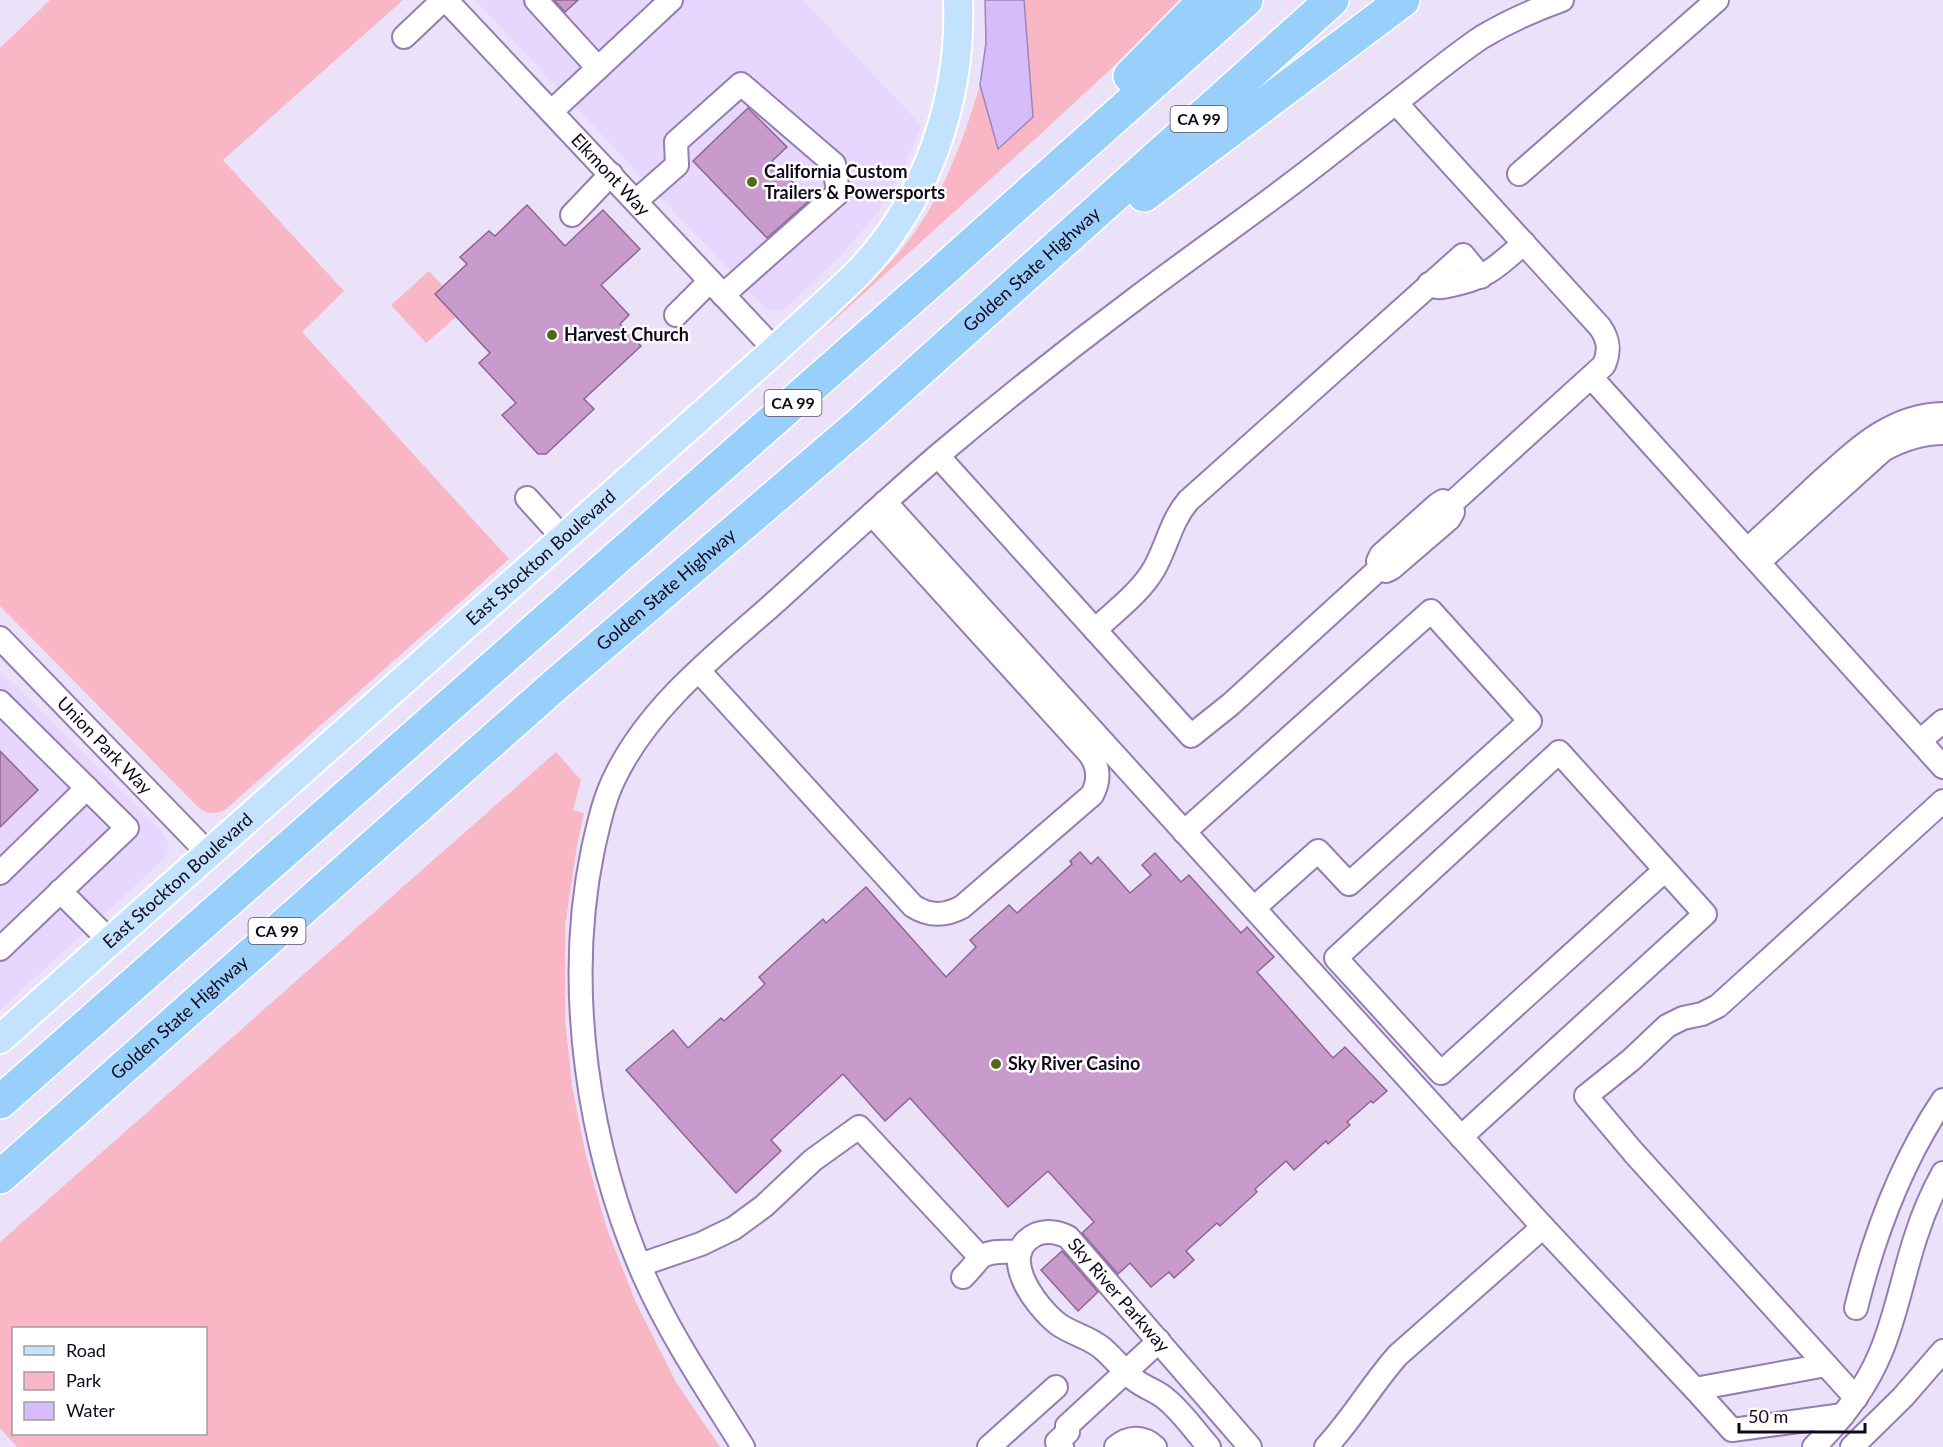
<svg xmlns="http://www.w3.org/2000/svg" width="1943" height="1447" font-family="Lato,sans-serif">
  <rect width="100%" height="100%" fill="#ebe2fa"/>
  <g fill="#e7d6fe">
    <polygon points="475,0 803,0 921,125 902,173 876,215 842,254 784,310 776,311 765,308"/>
    <polygon points="0,671 164,834 169,848 165,858 0,1010"/>
  </g>
  <g fill="#f9b7c6" fill-rule="evenodd">
    <path d="M50 0H403L223 160 344 291 302 332 509 559 226 809C215 815 207 815 197 806L0 606V48Z"/>
    <path d="M1024 0H1185L1045 130 820 333C847 305 876 279 901 250 940 204 963 142 980 85L998 148 1033 117Z"/>
    <polygon points="429,271 443,286 435,294 456,317 426,343 391,305"/>
    <path d="M556 752 581 780 573 810 584 813 577 846 565 927V1018L572 1086 586 1156 607 1229 636 1303 676 1382 720 1447H17L0 1428V1242ZM14 1328H206V1434H14Z"/>
  </g>
  <polygon fill="#d6bcfb" stroke="#9b86b8" stroke-width="1.5" points="985,0 1024,0 1033,117 998,149 980,85 986,43"/>
  <g fill="#c89bcc" stroke="#8e6492" stroke-width="1.5">
    <polygon points="554,0 578,0 565,12"/>
    <polygon points="748,108 787,147 772,161 810,200 767,238 693,161"/>
    <polygon points="527,205 565,246 603,210 640,249 601,285 629,315 620,324 641,346 584,399 594,409 546,454 538,454 502,415 516,403 479,363 490,353 435,294 467,264 460,257 489,231 495,236"/>
    <polygon points="0,751 38,790 0,827"/>
    <polygon points="1080,852 1091,864 1098,857 1130,893 1151,875 1142,865 1155,853 1181,882 1189,875 1241,933 1247,927 1274,957 1257,972 1333,1058 1345,1047 1387,1091 1373,1103 1371,1101 1347,1122 1350,1125 1328,1144 1326,1141 1294,1170 1286,1161 1255,1189 1257,1192 1220,1226 1217,1223 1186,1251 1194,1260 1174,1278 1169,1272 1151,1287 1130,1263 1118,1274 1082,1233 1094,1222 1048,1171 1008,1207 910,1098 885,1121 843,1074 771,1140 781,1151 736,1193 626,1070 673,1030 688,1048 721,1018 724,1021 765,984 759,977 823,919 826,923 866,887 946,977 976,947 970,940 1009,905 1017,913 1072,864 1070,861"/>
    <polygon points="1062,1251 1098,1292 1078,1311 1041,1270"/>
  </g>
  <g fill="none" stroke-linecap="round" stroke-linejoin="round">
    <defs>
      <g id="minor">
        <path id="s1" d="M446 0 775 350"/>
        <polyline points="536,0 598,68"/>
        <polyline points="404,37 443,0"/>
        <path d="M1396 103 1600 327C1609 340 1610 351 1604 365L1451 504"/>
        <polyline points="552,111 671,0"/>
        <polyline points="1519,174 1717,0"/>
        <polyline points="636,201 677,165 676,142 741,84 834,164 838,193 723,295"/>
        <polyline points="572,215 611,174"/>
        <path d="M1429 284C1437 289 1443 287 1452 285 1487 278 1498 266 1524 243"/>
        <polyline points="676,315 710,281"/>
        <polyline points="1591,377 1943,767"/>
        <polyline points="938,456 1191,736 1231,704 1380,568"/>
        <polyline points="527,498 564,539"/>
        <polyline points="885,502 1543,1227 1695,1389 1826,1365"/>
        <path d="M1747 550C1771 528 1795 506 1818 484 1855 451 1890 415 1943 414"/>
        <path d="M1759 562 1883 450C1903 439 1921 433 1943 433"/>
        <polyline points="1380,568 1386,571 1392,568 1449,519 1453,512 1451,504"/>
        <polyline points="1380,568 1378,561 1381,555 1437,505 1443,501 1451,504"/>
        <path d="M1095 630C1115 611 1140 593 1154 569 1167 546 1171 521 1188 501L1463 255 1481 277"/>
        <path id="s2" d="M0 638 208 853"/>
        <path d="M699 671 913 906C930 917 945 916 962 907L1092 795C1100 780 1099 766 1089 753L872 514"/>
        <polyline points="0,702 127,828 0,949"/>
        <polyline points="1920,741 1943,721"/>
        <polyline points="1184,832 1431,611 1530,721 1349,884 1318,851 1254,908"/>
        <polyline points="0,873 87,788"/>
        <polyline points="60,891 110,941"/>
        <polyline points="1461,1137 1705,914 1559,752 1336,958 1441,1073 1665,870"/>
        <polyline points="640,1265 701,1244 734,1228 764,1206 813,1160 859,1127 980,1257"/>
        <path d="M963 1277C969 1271 974 1265 979 1259 988 1249 1008 1252 1020 1252"/>
        <path d="M1856 1308C1874 1235 1901 1163 1943 1100"/>
        <polyline points="1695,1389 1732,1430 1843,1415"/>
        <polyline points="1856,1398 1634,1153 1586,1096 1631,1060 1667,1026 1683,1018 1702,1014 1718,1006 1943,801"/>
        <path d="M743 1447C709 1392 672 1338 645 1278 588 1149 564 988 593 849 599 823 604 798 616 775 652 702 722 650 781 597 834 549 886 500 941 453 1005 399 1072 346 1139 296 1199 251 1261 208 1320 162 1351 138 1381 114 1412 90 1435 72 1458 53 1482 37 1507 22 1534 10 1562 0"/>
        <polyline points="989,1447 1056,1387"/>
        <polyline points="1062,1447 1057,1442 1068,1432 1067,1426 1159,1341"/>
        <path d="M1116 1447C1128 1437 1142 1435 1155 1447"/>
        <path id="s3" d="M1209 1447C1195 1431 1182 1412 1166 1399 1157 1391 1145 1388 1135 1380 1123 1371 1114 1358 1102 1348 1089 1337 1072 1334 1058 1324 1036 1307 995 1253 1037 1234 1048 1230 1058 1232 1068 1237L1250 1447"/>
        <path d="M1326 1447C1353 1418 1372 1384 1398 1355L1543 1227"/>
        <path d="M1814 1447C1841 1420 1865 1390 1880 1354 1896 1317 1903 1275 1916 1236 1923 1214 1932 1193 1943 1173"/>
        <polyline points="1852,1447 1903,1397 1943,1351"/>
      </g>
      <g id="major">
        <path id="s4" d="M0 1039 775 350C803 324 832 299 859 272 927 201 962 98 958 0"/>
      </g>
      <g id="highway">
        <polyline points="1130,76 1205,0"/>
        <polyline points="1144,195 1403,0"/>
        <polyline points="0,1102 940,273 1246,0"/>
        <path id="s5" d="M0 1177 554 686 861 423 1332 0"/>
      </g>
    </defs>
    <use href="#minor" stroke="#947db3" stroke-width="26"/>
    <use href="#major" stroke="#fff" stroke-width="32"/>
    <use href="#highway" stroke="#fff" stroke-width="36"/>
    <use href="#minor" stroke="#fff" stroke-width="22"/>
    <use href="#major" stroke="#c2e2fd" stroke-width="28"/>
    <use href="#highway" stroke="#99cffb" stroke-width="33"/>
  </g>
  <g fill="#536917" stroke="#fff" stroke-width="2">
    <circle cx="752" cy="182" r="6"/>
    <circle cx="552" cy="335" r="6"/>
    <circle cx="996" cy="1064" r="6"/>
  </g>
  <g text-anchor="middle" stroke-width="5" stroke-linejoin="round" paint-order="stroke">
    <g fill="#fff" stroke="#585260" stroke-width="1.5">
      <rect x="1170.5" y="106" width="57" height="26" rx="4.5"/>
      <rect x="764.5" y="390" width="57" height="26" rx="4.5"/>
      <rect x="248.5" y="918" width="57" height="26" rx="4.5"/>
    </g>
    <g font-size="16" font-weight="bold" fill="#11081c">
      <text x="1199" y="125">CA 99</text>
      <text x="793" y="409">CA 99</text>
      <text x="277" y="937">CA 99</text>
    </g>
    <g font-size="18" font-weight="bold" fill="#11081c" stroke="#fff" text-anchor="start">
      <text x="764" y="178">California Custom<tspan x="764" dy="21">Trailers &amp; Powersports</tspan></text>
      <text x="564" y="341">Harvest Church</text>
      <text x="1008" y="1070">Sky River Casino</text>
    </g>
    <g font-size="18" fill="#11081c" stroke="#fff">
      <text dy="6" stroke="none"><textPath href="#s1" startOffset="240">Elkmont Way</textPath></text>
      <text dy="6" stroke="none"><textPath href="#s5" startOffset="1374">Golden State Highway</textPath></text>
      <text dy="6" stroke="none"><textPath href="#s4" startOffset="724">East Stockton Boulevard</textPath></text>
      <text dy="6" stroke="none"><textPath href="#s5" startOffset="888">Golden State Highway</textPath></text>
      <text dy="6" stroke="none"><textPath href="#s2" startOffset="150">Union Park Way</textPath></text>
      <text dy="6" stroke="none"><textPath href="#s4" startOffset="238">East Stockton Boulevard</textPath></text>
      <text dy="6" stroke="none"><textPath href="#s5" startOffset="240">Golden State Highway</textPath></text>
      <text dy="6" stroke="none"><textPath href="#s3" startOffset="417">Sky River Parkway</textPath></text>
    </g>
  </g>
  <rect x="12" y="1327" width="195" height="108" fill="#ffffff" stroke="#a09ca4" stroke-width="1.5"/>
  <rect x="24" y="1346" width="30" height="9" fill="#c2e2fd" stroke="#a09ca4" stroke-width="1.5"/>
  <text x="66" y="1357" font-size="18" fill="#11081c">Road</text>
  <rect x="24" y="1372" width="30" height="18" fill="#f9b7c6" stroke="#a09ca4" stroke-width="1.5"/>
  <text x="66" y="1387" font-size="18" fill="#11081c">Park</text>
  <rect x="24" y="1402" width="30" height="18" fill="#d6bcfb" stroke="#a09ca4" stroke-width="1.5"/>
  <text x="66" y="1417" font-size="18" fill="#11081c">Water</text>
  <path d="M1739 1423v9h126v-9" fill="none" stroke="#11081c" stroke-width="3"/>
  <text x="1748" y="1423" font-size="18" fill="#11081c" stroke="#ffffff" stroke-width="4.5" paint-order="stroke">50 m</text>
</svg>
